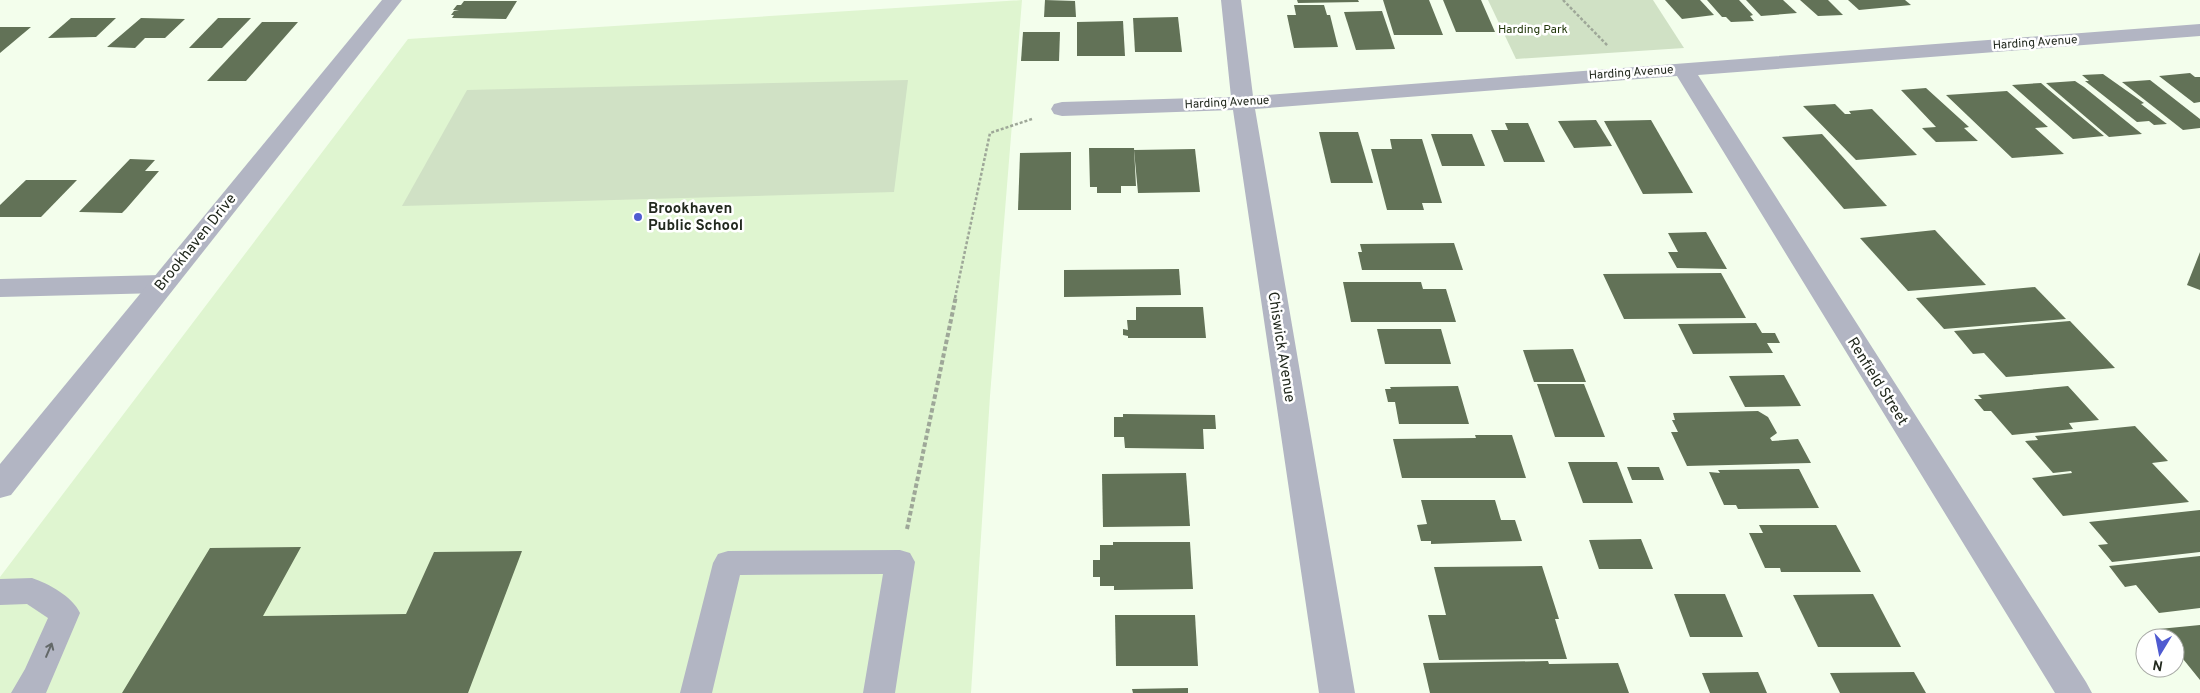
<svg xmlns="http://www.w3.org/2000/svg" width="2200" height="693" font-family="Overpass,sans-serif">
  <rect width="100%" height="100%" fill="#f3feec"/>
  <polygon fill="#dff5d0" points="1022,0 990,396 971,693 0,693 0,577 408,39"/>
  <g fill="#d0e1c5">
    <polygon points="1488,0 1653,0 1684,48 1516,59"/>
    <polygon points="908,80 894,192 402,206 467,90"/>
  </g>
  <g fill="#627257">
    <polygon points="1045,0 1075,1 1076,17 1044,17"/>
    <polygon points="1297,0 1358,0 1359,2 1298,3"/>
    <polygon points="1383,0 1429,0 1443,35 1394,35"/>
    <polygon points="1443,0 1481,0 1495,32 1456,32"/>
    <polygon points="1665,0 1700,0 1714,15 1682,19"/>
    <polygon points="1707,0 1739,0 1753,15 1750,16 1754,21 1731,22 1726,17 1722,17"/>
    <polygon points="1746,0 1783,0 1797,13 1761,16"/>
    <polygon points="1800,0 1828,0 1843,15 1818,16"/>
    <polygon points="1848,0 1905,0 1911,5 1859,10"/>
    <polygon points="464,1 517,1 506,19 452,18 454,15 451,15 454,11 459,10 453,10 457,5 461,5"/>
    <polygon points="1294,5 1324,5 1327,15 1330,15 1338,47 1294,48 1287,15 1296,15"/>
    <polygon points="1382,11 1395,49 1356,50 1344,12"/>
    <polygon points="1178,17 1182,52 1135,52 1133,18"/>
    <polygon points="71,18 116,18 96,37 48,38"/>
    <polygon points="141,18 185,19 165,38 145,38 135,48 107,47"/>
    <polygon points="218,18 251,18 222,48 189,48"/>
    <polygon points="1123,21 1125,56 1077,56 1077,22"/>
    <polygon points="262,22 298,22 246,81 207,81"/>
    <polygon points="0,27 31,27 0,53"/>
    <polygon points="1023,32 1060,32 1059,61 1021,61"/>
    <polygon points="2190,73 2195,77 2200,77 2200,102 2194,103 2159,76"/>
    <polygon points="2103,74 2144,103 2141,104 2167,124 2154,125 2149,121 2137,122 2085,81 2089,81 2082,75"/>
    <polygon points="2150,80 2200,119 2200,128 2183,130 2122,82"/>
    <polygon points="2075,81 2084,87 2142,134 2109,137 2046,83"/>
    <polygon points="2041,83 2049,90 2104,136 2073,139 2012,85"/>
    <polygon points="1926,88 1969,127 1964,128 1978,141 1936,142 1922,128 1936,127 1901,90"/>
    <polygon points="2007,91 2048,127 2035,128 2064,154 2012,158 1946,95"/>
    <polygon points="1835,104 1845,114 1851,114 1849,111 1872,109 1917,155 1856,160 1803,106"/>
    <polygon points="1596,120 1612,146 1574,148 1558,121"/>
    <polygon points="1651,120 1693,193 1643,194 1604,121"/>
    <polygon points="1505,123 1528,123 1545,162 1504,162 1491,130 1508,130"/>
    <polygon points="1319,132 1358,132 1373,183 1331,183"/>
    <polygon points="1431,134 1472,134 1485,166 1442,166"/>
    <polygon points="1822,134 1887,206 1844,209 1782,137"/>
    <polygon points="1390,139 1422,139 1442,203 1422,203 1424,210 1387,210 1371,149 1392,149"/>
    <polygon points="1089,148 1134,148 1136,186 1121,186 1121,193 1097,193 1097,187 1090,187"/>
    <polygon points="1195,149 1200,192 1138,193 1134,150"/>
    <polygon points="1071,152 1071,210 1018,210 1020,153"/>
    <polygon points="130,159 155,160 145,171 159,171 126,209 122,213 79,212"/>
    <polygon points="26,180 77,180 41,217 0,217 0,205"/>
    <polygon points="1935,230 1986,285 1908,291 1860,238"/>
    <polygon points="1706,232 1727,269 1677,268 1668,252 1678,252 1668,233"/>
    <polygon points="1454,243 1463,270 1362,270 1358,252 1362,252 1360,244"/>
    <polygon points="2200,252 2200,290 2187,285"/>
    <polygon points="1179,269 1181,295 1064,297 1064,270"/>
    <polygon points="1721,273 1746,318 1624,319 1603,274"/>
    <polygon points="1343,282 1421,282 1423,289 1446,289 1456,322 1351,322"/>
    <polygon points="2035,287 2066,319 1944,329 1916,298"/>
    <polygon points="1136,307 1203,307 1206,338 1128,338 1128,336 1123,335 1123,329 1128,330 1127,320 1136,320"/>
    <polygon points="2070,321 2115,368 2006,377 1984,353 1973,354 1954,331"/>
    <polygon points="1756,323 1762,333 1775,333 1780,343 1767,343 1773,353 1693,354 1678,324"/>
    <polygon points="1377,329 1441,329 1451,364 1385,364"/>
    <polygon points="1573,349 1586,382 1534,382 1523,350"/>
    <polygon points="1784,375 1801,406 1745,407 1729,376"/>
    <polygon points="1537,384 1584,384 1605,437 1555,437"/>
    <polygon points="1458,386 1469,424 1399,424 1395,402 1388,402 1385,389 1391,389 1390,387"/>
    <polygon points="2068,386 2099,420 2069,423 2073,429 2012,435 1991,411 1984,411 1974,399 1982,399 1978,395"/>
    <polygon points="1758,411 1768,417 1777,433 1770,438 1772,441 1798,439 1811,463 1687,466 1671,432 1678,432 1672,420 1675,420 1673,413"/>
    <polygon points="1123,414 1215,415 1216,429 1203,429 1204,449 1125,448 1124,437 1114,437 1114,417 1123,417"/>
    <polygon points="2135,426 2168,461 2152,463 2189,502 2063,516 2032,478 2072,473 2071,471 2053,473 2025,441 2038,440 2035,436"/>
    <polygon points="1475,435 1512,435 1526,478 1402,478 1393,439 1476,438"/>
    <polygon points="1568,462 1617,462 1633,503 1583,503"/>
    <polygon points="1627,467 1659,467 1664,480 1632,480"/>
    <polygon points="1799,469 1819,508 1738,509 1736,505 1724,505 1709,472 1720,473 1718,470"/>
    <polygon points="1186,473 1190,526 1103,527 1102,474"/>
    <polygon points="1421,500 1495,500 1501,520 1515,520 1522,541 1431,544 1431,541 1421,541 1417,525 1427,524"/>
    <polygon points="2200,510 2200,552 2112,562 2098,545 2108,544 2089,522"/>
    <polygon points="1759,525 1836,525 1861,572 1781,572 1780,568 1765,568 1749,533 1763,533"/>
    <polygon points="1641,539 1653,569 1599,569 1589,540"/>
    <polygon points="1113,542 1190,542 1193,589 1114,590 1114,586 1100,586 1100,577 1093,577 1093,560 1100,560 1100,545 1113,545"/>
    <polygon points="301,547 263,616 406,614 434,552 522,551 468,693 122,693 210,548"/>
    <polygon points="2200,556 2200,608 2159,613 2136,585 2125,587 2109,566"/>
    <polygon points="1542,566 1559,619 1555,619 1567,659 1439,660 1428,615 1446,615 1434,567"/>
    <polygon points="1674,594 1725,594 1743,637 1690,637"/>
    <polygon points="1873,594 1901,647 1818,647 1793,595"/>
    <polygon points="1115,615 1195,615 1198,666 1116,666"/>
    <polygon points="2200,625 2200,680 2175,649 2175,638 2166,638 2159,629"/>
    <polygon points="1548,661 1549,664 1618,663 1629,693 1430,693 1423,663"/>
    <polygon points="1758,672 1767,693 1710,693 1702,673"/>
    <polygon points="1914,672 1926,693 1840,693 1830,673"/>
    <polygon points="1188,688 1188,693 1133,693 1132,689"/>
  </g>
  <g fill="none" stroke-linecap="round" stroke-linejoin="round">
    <g stroke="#9ea798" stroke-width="2.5" stroke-dasharray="3 2" stroke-linecap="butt">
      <polyline points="1563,0 1608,46"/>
      <polyline points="955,298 990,133 1032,119"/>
    </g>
    <polyline stroke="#9ea798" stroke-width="4" stroke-dasharray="4.5 2.5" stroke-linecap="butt" points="907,529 956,296"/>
    <g fill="#b2b5c3" fill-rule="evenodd">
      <polygon points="900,550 910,553 915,562 895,693 863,693 883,574 740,575 712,693 680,693 713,563 718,554 728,551"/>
      <path d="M32 578C49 584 72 596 80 613L46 693H11L25 669 48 618 27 604 0 605V579Z"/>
    </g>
    <g fill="#b2b5c3" fill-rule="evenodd">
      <polygon points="1221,0 1241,0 1253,96 2200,24 2200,36 1698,75 2086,682 2092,693 2055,693 1677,76 1255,109 1355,693 1319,693 1233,110 1062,116 1054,114 1051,109 1054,104 1062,102 1231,97"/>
      <polygon points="161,275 170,278 174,284 170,290 161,293 0,297 0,279"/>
    </g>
    <polygon fill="#b2b5c3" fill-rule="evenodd" points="382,0 402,0 11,495 0,498 0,464"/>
  </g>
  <defs><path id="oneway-shaft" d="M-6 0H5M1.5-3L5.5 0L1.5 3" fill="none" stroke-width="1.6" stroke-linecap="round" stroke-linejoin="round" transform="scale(1.25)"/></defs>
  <use stroke="#636868" href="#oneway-shaft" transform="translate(49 650) rotate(-67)"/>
  <circle fill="#4f5bd1" stroke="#fff" stroke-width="2" cx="638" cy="217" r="5"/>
  <g text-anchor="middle" stroke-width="5" stroke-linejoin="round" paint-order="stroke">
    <g font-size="12" fill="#1f3608" stroke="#fff">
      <text x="1533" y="33">Harding Park</text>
    </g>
    <g font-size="12" fill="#22291e" stroke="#fff">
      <text transform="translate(2035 42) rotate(-4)" y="4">Harding Avenue</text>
      <text transform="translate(1631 72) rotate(-4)" y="4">Harding Avenue</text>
      <text transform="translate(1227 102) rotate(-3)" y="4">Harding Avenue</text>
    </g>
    <g font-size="15" font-weight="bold" fill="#22291e" stroke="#fff" text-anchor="start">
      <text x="648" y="213">Brookhaven<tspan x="648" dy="17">Public School</tspan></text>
    </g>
    <g font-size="15" fill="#22291e" stroke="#fff">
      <text transform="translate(195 242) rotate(-51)" y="5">Brookhaven Drive</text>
      <text transform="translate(1282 347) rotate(81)" y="5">Chiswick Avenue</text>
      <text transform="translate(1878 381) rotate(58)" y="5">Renfield Street</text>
    </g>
  </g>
  <g transform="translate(2160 653) rotate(190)"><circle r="24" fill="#ffffff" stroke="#a7a9a5"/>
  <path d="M0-4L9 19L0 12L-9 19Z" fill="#4f5bd1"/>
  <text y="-8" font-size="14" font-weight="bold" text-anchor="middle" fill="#22291e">N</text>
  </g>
</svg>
